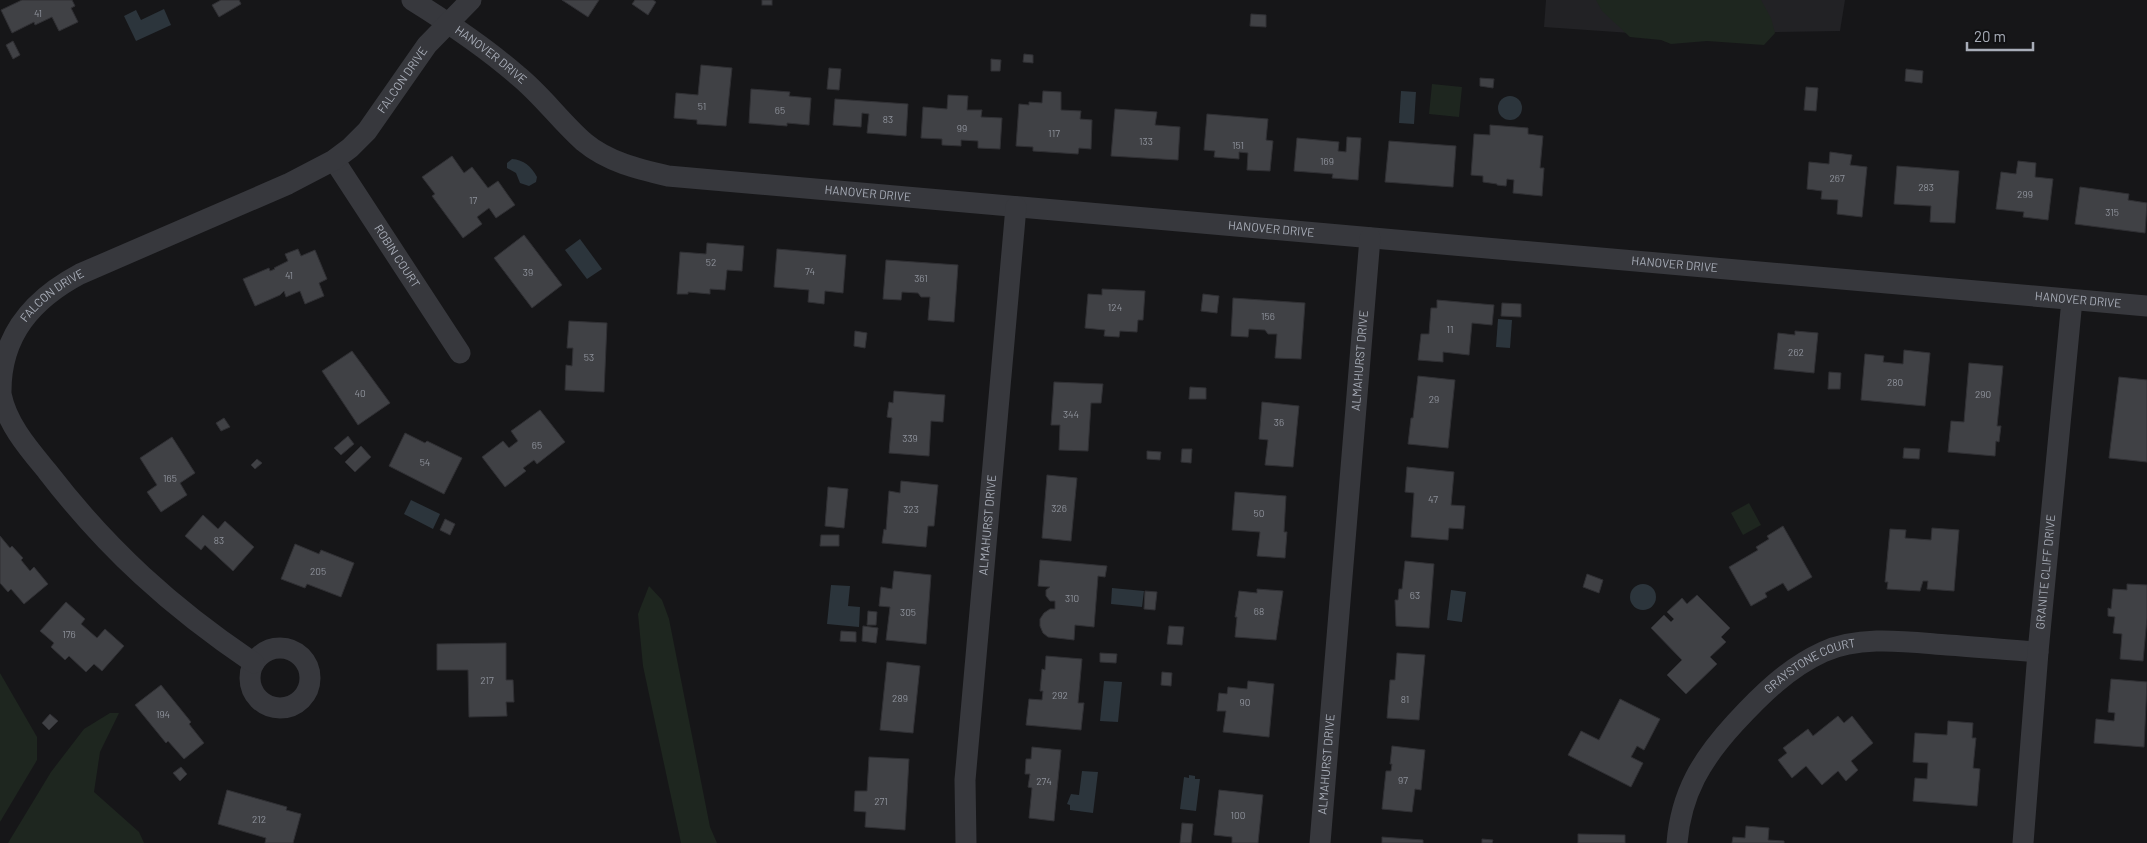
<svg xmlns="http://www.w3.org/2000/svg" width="2147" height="843" font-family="Barlow,sans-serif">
  <rect width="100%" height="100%" fill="#161618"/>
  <polygon fill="#222225" points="1546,0 1845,0 1840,31 1645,34 1544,27"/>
  <g fill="#1e261f">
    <polygon points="1596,0 1761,0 1771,18 1775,33 1764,45 1707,41 1671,44 1661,40 1630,37 1602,11"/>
    <polygon points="1432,84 1462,87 1459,117 1429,114"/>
    <polygon points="1749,503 1761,525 1743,535 1731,513"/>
    <polygon points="649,586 662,600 669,619 710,827 717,843 681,843 643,666 638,614"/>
    <polygon points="0,673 37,737 37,760 0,822"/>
    <polygon points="110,713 119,713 100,752 94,792 139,832 144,843 8,843 51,772 84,729"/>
  </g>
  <g fill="#2c353c">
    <polygon points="164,9 171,25 136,41 124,16 136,10 141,20"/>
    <polygon points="1401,91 1416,92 1414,124 1399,123"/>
    <circle cx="1510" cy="108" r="12"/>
    <path d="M512 159C524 160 531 166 537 177L536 182 529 186 520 183 516 173 507 168V163Z"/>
    <polygon points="580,239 602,269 587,279 565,250"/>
    <polygon points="1498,319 1512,320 1510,348 1496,347"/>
    <polygon points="411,500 440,514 433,529 404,514"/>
    <circle cx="1643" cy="597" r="13"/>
    <polygon points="831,585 850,586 848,606 860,607 859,627 827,624"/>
    <polygon points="1112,588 1144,591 1142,607 1111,604"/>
    <polygon points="1451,590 1466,592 1462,622 1447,620"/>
    <polygon points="1104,681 1122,682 1118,722 1100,721"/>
    <polygon points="1082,771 1098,772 1093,813 1070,810 1070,805 1067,804 1071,794 1079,795"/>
    <polygon points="1189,775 1195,776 1195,779 1200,779 1196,811 1180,809 1184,777 1189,778"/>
  </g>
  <g fill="#404145" stroke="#303034">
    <polygon points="22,0 72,0 75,6 71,8 78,22 59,31 52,17 35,25 34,22 12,33 1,10"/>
    <polygon points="221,0 239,0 241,4 219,17 212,5"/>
    <polygon points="562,0 599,0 588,17"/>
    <polygon points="635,0 653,0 656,2 648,15 632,4"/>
    <rect x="762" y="0" width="10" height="5"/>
    <polygon points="1251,14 1266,15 1266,27 1250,26"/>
    <polygon points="13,41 20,55 13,59 6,45"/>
    <polygon points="1024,54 1033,55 1033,63 1023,62"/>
    <polygon points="991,59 1001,60 1000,71 991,71"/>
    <polygon points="701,65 732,68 726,126 697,124 697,120 674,118 676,93 698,95"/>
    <polygon points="829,68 841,69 839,90 827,89"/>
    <polygon points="1906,69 1923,71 1922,83 1905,81"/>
    <polygon points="1480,78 1494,79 1493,88 1480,86"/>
    <polygon points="1806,87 1818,88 1816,111 1804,110"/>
    <polygon points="751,89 790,92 789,96 811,98 809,125 787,123 787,126 749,123"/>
    <polygon points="1043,91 1061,92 1061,110 1081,111 1080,119 1092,120 1091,149 1079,148 1078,154 1033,151 1033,147 1016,146 1019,104 1029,105 1029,102 1042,103"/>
    <polygon points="948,95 968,96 967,110 982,110 981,117 1002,118 1000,149 978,148 978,141 961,140 961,146 942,145 942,139 921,138 923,107 947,109"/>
    <polygon points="835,99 908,104 906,136 867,133 869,114 862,113 861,127 833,125"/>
    <polygon points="1115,109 1157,112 1155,125 1180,127 1178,160 1111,156"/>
    <polygon points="1207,114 1268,119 1266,140 1273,141 1270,171 1247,170 1248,153 1239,152 1239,159 1214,157 1215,151 1204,150"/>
    <polygon points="1490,125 1528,128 1528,134 1543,136 1540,168 1544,168 1542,196 1513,193 1514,180 1507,179 1506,186 1497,185 1497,184 1483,182 1483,176 1471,175 1474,134 1490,135"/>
    <polygon points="1347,137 1361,138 1358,180 1332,178 1333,174 1294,171 1297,138 1339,142 1338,151 1346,152"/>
    <polygon points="1389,141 1456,146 1453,187 1385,182"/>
    <polygon points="1830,152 1852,155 1850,165 1867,167 1862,217 1837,214 1838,200 1821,199 1822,191 1807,189 1809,162 1829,164"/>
    <polygon points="452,156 464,173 472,167 488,188 498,181 515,205 496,218 489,208 477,217 482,224 463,238 432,196 435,194 422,177"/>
    <polygon points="2018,161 2036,163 2035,177 2053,179 2048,220 2023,217 2024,212 1996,209 2001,172 2016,174"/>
    <polygon points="1897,166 1959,171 1955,223 1930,222 1931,206 1894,204"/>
    <polygon points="2080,187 2129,194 2128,200 2147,203 2145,233 2075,224"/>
    <polygon points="524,235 562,285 532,308 494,258"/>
    <polygon points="707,243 744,246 742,271 727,270 725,290 710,289 710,294 688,292 688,294 677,294 680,252 706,254"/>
    <polygon points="298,249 301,256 315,250 327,279 319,283 324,296 305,304 300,291 286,297 284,291 280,295 255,306 243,279 269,268 270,271 275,269 274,268 288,261 285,254"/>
    <polygon points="777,249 846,255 843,293 825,291 824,304 808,302 809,290 774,287"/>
    <polygon points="886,260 958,265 954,322 928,320 930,297 921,297 918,293 902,292 901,300 883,299"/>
    <polygon points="1102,289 1145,291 1143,320 1138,320 1137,332 1120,331 1119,337 1104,336 1105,330 1085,328 1088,294 1102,295"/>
    <polygon points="1203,294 1219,296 1217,313 1201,311"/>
    <polygon points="1233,298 1305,303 1301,359 1275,358 1277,334 1268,334 1265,330 1249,329 1248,337 1231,336"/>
    <polygon points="1437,300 1494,305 1492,325 1472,323 1469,355 1443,352 1443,362 1418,360 1421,334 1429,334 1431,308 1437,308"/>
    <polygon points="1502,303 1521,304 1521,317 1501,316"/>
    <polygon points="569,321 607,323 604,392 565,390 566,365 572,366 573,348 567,348"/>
    <polygon points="855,331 867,333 865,348 854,346"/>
    <polygon points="1795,331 1818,333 1814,373 1774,369 1778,333 1795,335"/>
    <polygon points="1904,350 1930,353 1925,406 1861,400 1865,354 1884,356 1883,362 1903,364"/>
    <polygon points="352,351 390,403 358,425 322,371"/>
    <polygon points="1969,363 2003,366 1997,426 2001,426 1999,442 1996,441 1995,456 1948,452 1951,421 1964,422"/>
    <polygon points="1829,372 1841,373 1840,389 1828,389"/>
    <polygon points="1418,376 1455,380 1448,448 1408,444 1411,418 1413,418"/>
    <polygon points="2119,377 2147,380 2147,462 2109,458"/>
    <polygon points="1054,382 1103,384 1101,403 1091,403 1088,451 1059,450 1060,425 1051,425"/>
    <polygon points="1190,387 1206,388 1206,399 1189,399"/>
    <polygon points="894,391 945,395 943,422 931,421 929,456 889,453 892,418 887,417 889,402 893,403"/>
    <polygon points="1262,402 1299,406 1293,467 1265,465 1268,440 1259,439"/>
    <polygon points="540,410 565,442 537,464 534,460 523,468 526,471 505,487 482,457 503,441 509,448 518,441 511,431"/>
    <polygon points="224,418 230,427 221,431 216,423"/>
    <polygon points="405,433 425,443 427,441 462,458 444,494 389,466"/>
    <polygon points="348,436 354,444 341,455 334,448"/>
    <polygon points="172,437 195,473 180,483 187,495 161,512 147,492 157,485 140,458"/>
    <polygon points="361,446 371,457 355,472 345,462"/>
    <polygon points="1904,448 1920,449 1919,459 1903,458"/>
    <polygon points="1182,449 1192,449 1191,463 1181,462"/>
    <polygon points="1147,451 1161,452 1160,460 1147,459"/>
    <polygon points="257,459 262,463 255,469 251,465"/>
    <polygon points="1407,467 1454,472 1451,505 1465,506 1463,529 1449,528 1448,540 1411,537 1414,493 1405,492"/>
    <polygon points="1047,475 1077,478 1071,541 1042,538"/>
    <polygon points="901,481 938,485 934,526 928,526 926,547 882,543 884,529 886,530 889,491 900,493"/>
    <polygon points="828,487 848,489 844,528 825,526"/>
    <polygon points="1235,492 1286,496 1284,532 1287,532 1285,558 1257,556 1260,532 1232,530"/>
    <polygon points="203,515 218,529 225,521 254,547 233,571 205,545 201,550 185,536"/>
    <polygon points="445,519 455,524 450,535 440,530"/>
    <polygon points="1783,526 1812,577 1788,591 1783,583 1765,593 1767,597 1751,606 1729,567 1758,550 1756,547 1769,539 1767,536"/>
    <polygon points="1932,528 1959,530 1954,591 1927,589 1928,581 1923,581 1920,591 1887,589 1888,582 1885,582 1890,529 1906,530 1905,538 1931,540"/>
    <polygon points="821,535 839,535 839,546 820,546"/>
    <polygon points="0,536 10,548 12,546 23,558 21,560 30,571 34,567 48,584 24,604 11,589 8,592 0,583"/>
    <polygon points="295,544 319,554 321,550 354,563 341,597 307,584 305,588 281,579"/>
    <polygon points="1040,560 1107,566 1105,577 1098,576 1094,627 1075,625 1074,640 1048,637 1043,633 1040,626 1040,619 1044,613 1050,609 1055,609 1055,601 1050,601 1046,596 1046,590 1050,587 1038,586"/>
    <polygon points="1405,561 1434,564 1429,628 1396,626 1395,600 1398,600 1399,589 1402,589"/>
    <polygon points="894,571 931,575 926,644 886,640 890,607 879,606 881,587 892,589"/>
    <polygon points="1587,574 1603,580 1599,593 1583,587"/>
    <polygon points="2127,584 2147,585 2147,618 2143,661 2120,659 2122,634 2113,633 2115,617 2108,616 2108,608 2111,609 2113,589 2127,590"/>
    <polygon points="1257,589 1283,591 1276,640 1235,637 1237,617 1235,617 1239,591 1257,593"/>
    <polygon points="1145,591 1157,592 1155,610 1144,609"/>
    <polygon points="1697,595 1730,628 1721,637 1726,642 1710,657 1717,664 1686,694 1667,675 1682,660 1651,628 1664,615 1671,622 1674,619 1667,612 1682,598 1687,604"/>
    <polygon points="66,602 85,619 81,624 97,638 105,629 124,646 102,671 94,664 86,672 69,656 65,660 51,647 54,643 40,631"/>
    <polygon points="868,611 877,612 876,625 867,625"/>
    <polygon points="863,626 878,628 876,643 862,641"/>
    <polygon points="1169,626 1184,627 1182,645 1167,644"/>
    <polygon points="841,631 856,632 856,642 840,641"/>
    <polygon points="506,643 506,680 513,680 514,702 506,702 507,716 469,717 468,670 437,670 437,644"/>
    <polygon points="1100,653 1117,654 1116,663 1100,662"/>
    <polygon points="1397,653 1425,655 1419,720 1387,718 1390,680 1395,680"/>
    <polygon points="1046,656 1082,659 1078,703 1084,703 1081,730 1026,725 1029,699 1042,700 1043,691 1040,691 1042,669 1045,670"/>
    <polygon points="887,662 920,666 913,733 880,730"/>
    <polygon points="1162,672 1172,673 1171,686 1161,685"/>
    <polygon points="2111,679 2147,682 2144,747 2094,743 2096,719 2114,721 2115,713 2108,712"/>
    <polygon points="1248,681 1274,684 1269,737 1223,732 1226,711 1217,711 1219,693 1227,694 1228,687 1247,689"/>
    <polygon points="161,685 191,722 189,724 204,743 184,759 168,741 166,743 135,705"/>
    <polygon points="1620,699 1660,719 1644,750 1637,746 1631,757 1643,763 1631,787 1568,755 1581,731 1599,740"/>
    <polygon points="50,714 58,721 49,730 42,723"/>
    <polygon points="1838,716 1844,723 1852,716 1873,743 1851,761 1858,770 1846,781 1838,771 1822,785 1806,766 1792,778 1778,760 1787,753 1783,748 1808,729 1813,736"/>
    <polygon points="1948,721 1973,723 1972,738 1976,738 1973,768 1980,769 1977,806 1913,801 1915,778 1927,779 1928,763 1913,762 1915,733 1947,735"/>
    <polygon points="1392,746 1425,750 1421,790 1415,789 1412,812 1382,809 1386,771 1391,771 1392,764 1390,764"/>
    <polygon points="1032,747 1061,750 1054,821 1029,818 1032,788 1028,787 1030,774 1025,774 1026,759 1031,759"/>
    <polygon points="869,757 909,759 905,830 865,827 866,812 854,811 855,791 867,791"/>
    <polygon points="181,767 187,774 180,781 173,773"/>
    <polygon points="227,790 287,807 286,810 301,814 293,843 265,843 266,838 218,824"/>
    <polygon points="1219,790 1263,795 1258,843 1232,843 1232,837 1214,835"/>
    <polygon points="1182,823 1193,824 1191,843 1180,843"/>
    <polygon points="1746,826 1769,828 1768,840 1784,841 1784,843 1732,843 1733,837 1745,838"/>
    <polygon points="1578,834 1625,835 1625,843 1578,843"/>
    <polygon points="1382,837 1423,840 1423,843 1382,843"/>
    <polygon points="1482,839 1493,840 1492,843 1482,843"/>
  </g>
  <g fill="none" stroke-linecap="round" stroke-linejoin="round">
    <g stroke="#37383d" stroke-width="21">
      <path id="s1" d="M412 0C449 23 485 47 517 75 542 95 560 121 584 142 608 162 638 169 668 176L2147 306"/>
      <path id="s2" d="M334 160 460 353"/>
      <circle cx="280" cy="678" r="30"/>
      <path id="s3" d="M254 663C172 608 107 549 47 471 28 448 7 424 1 394 0 335 33 299 80 274L288 184 334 160 350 148 367 131 427 45 471 0"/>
      <path id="s4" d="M966 843 965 780 1016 207"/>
      <path id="s5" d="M1320 843 1370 238"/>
      <path id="s6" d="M1677 843C1681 793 1702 759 1735 723 1761 695 1788 668 1823 652 1860 635 1908 642 1947 645 1978 647 2008 650 2038 652"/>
      <path id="s7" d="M2023 843 2038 652 2072 300"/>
    </g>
  </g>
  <g text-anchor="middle" stroke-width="4" stroke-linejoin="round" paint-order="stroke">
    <g font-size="10" fill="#8e929b">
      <text x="38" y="17">41</text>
      <text x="702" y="110">51</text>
      <text x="780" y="114">65</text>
      <text x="888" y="123">83</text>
      <text x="962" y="132">99</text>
      <text x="1054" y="137">117</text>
      <text x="1146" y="145">133</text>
      <text x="1238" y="149">151</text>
      <text x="1327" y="165">169</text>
      <text x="1837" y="182">267</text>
      <text x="1926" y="191">283</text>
      <text x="2025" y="198">299</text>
      <text x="473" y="204">17</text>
      <text x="2112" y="216">315</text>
      <text x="711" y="266">52</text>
      <text x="810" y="275">74</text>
      <text x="528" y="276">39</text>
      <text x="289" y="279">41</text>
      <text x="921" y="282">361</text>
      <text x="1115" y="311">124</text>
      <text x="1268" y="320">156</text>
      <text x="1450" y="333">11</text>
      <text x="1796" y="356">262</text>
      <text x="589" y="361">53</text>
      <text x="1895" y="386">280</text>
      <text x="360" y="397">40</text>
      <text x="1983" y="398">290</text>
      <text x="1434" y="403">29</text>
      <text x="1071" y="418">344</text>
      <text x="1279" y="426">36</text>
      <text x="910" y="442">339</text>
      <text x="537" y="449">65</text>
      <text x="425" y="466">54</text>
      <text x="170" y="482">165</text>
      <text x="1433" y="503">47</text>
      <text x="1059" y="512">326</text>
      <text x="911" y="513">323</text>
      <text x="1259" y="517">50</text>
      <text x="219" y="544">83</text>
      <text x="318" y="575">205</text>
      <text x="1415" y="599">63</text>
      <text x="1072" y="602">310</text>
      <text x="1259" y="615">68</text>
      <text x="908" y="616">305</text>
      <text x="69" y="638">176</text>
      <text x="487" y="684">217</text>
      <text x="1060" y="699">292</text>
      <text x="900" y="702">289</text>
      <text x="1405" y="703">81</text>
      <text x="1245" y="706">90</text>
      <text x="163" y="718">194</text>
      <text x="1403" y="784">97</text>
      <text x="1044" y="785">274</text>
      <text x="881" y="805">271</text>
      <text x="1238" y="819">100</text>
      <text x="259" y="823">212</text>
    </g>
    <g font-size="12" fill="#a8adb8" stroke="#111113">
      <text dy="4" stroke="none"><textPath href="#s1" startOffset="96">HANOVER DRIVE</textPath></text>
      <text dy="4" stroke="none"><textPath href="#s3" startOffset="911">FALCON DRIVE</textPath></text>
      <text dy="4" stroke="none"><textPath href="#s1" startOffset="516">HANOVER DRIVE</textPath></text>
      <text dy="4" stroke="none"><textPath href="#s1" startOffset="921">HANOVER DRIVE</textPath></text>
      <text dy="4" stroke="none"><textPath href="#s2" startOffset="115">ROBIN COURT</textPath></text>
      <text dy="4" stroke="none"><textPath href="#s1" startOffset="1326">HANOVER DRIVE</textPath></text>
      <text dy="4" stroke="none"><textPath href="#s3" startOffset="491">FALCON DRIVE</textPath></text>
      <text dy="4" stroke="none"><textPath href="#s1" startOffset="1731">HANOVER DRIVE</textPath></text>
      <text dy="4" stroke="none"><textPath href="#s5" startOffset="484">ALMAHURST DRIVE</textPath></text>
      <text dy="4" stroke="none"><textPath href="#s4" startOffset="319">ALMAHURST DRIVE</textPath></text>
      <text dy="4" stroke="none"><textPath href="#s7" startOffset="272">GRANITE CLIFF DRIVE</textPath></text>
      <text dy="4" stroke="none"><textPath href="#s6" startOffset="232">GRAYSTONE COURT</textPath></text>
      <text dy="4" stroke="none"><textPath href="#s5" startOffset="79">ALMAHURST DRIVE</textPath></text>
    </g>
  </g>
  <path d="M1967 42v8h66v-8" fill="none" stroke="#a8adb8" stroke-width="2.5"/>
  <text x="1974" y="42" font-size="15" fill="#a8adb8" stroke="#111113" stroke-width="4" paint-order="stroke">20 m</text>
</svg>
